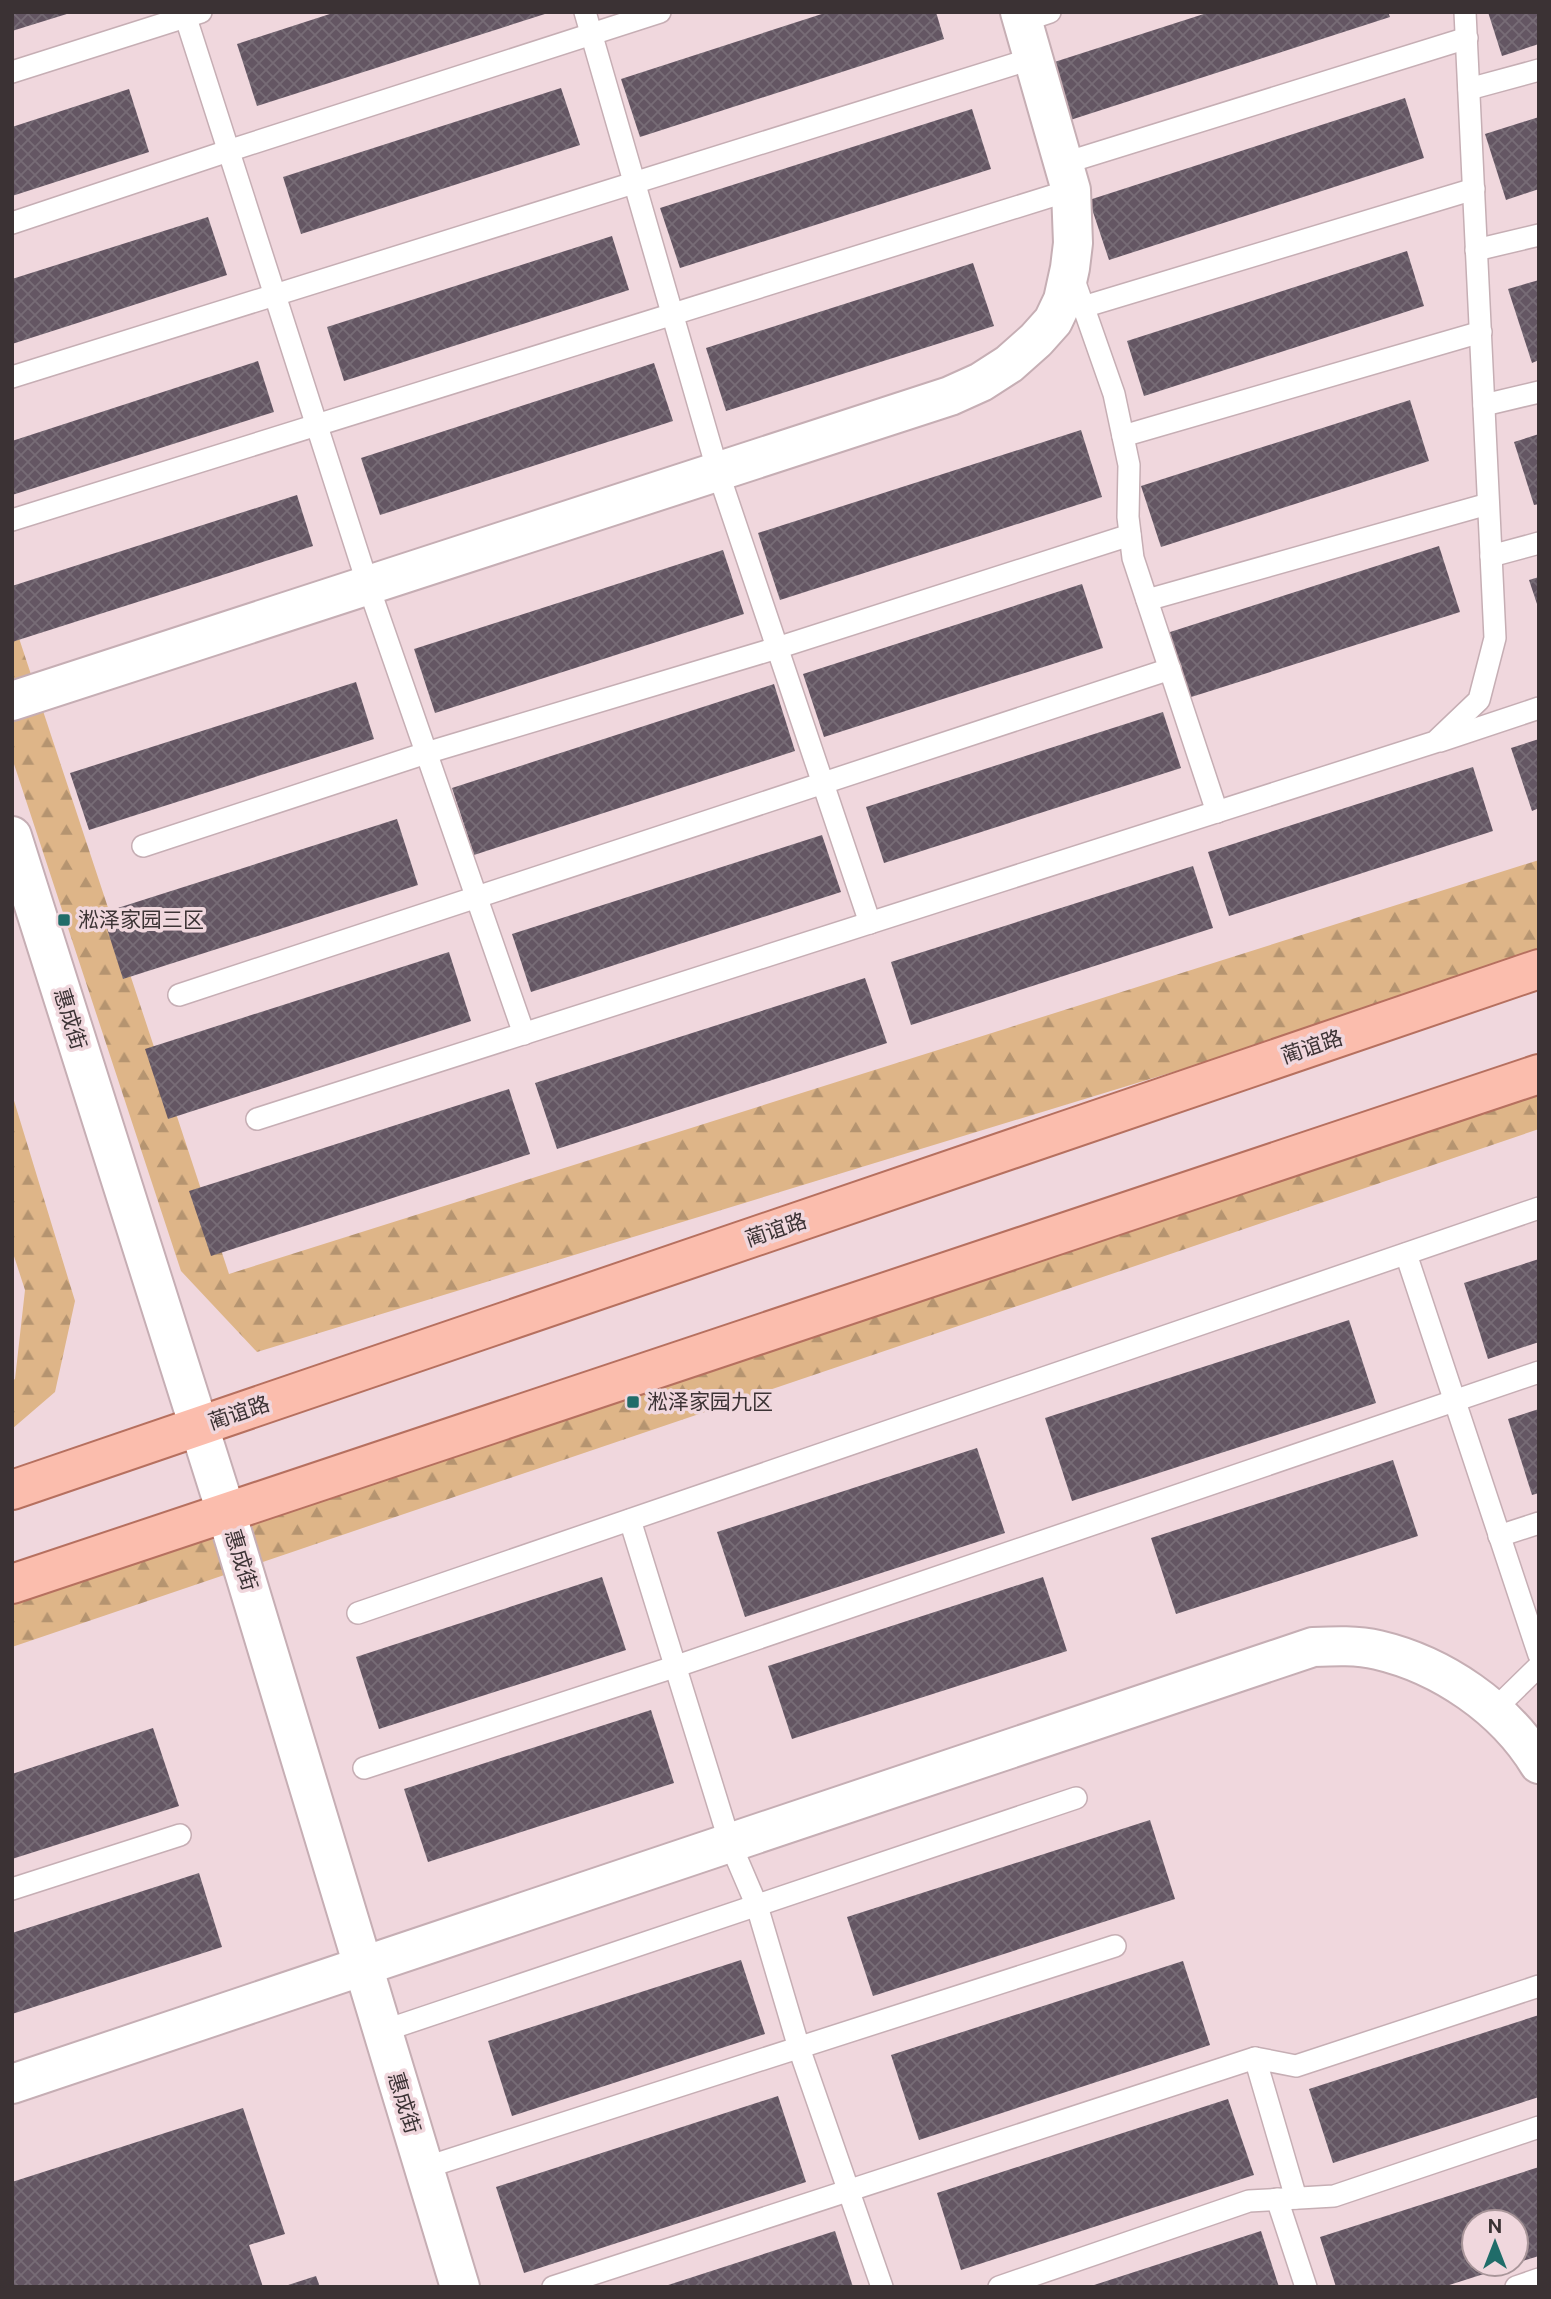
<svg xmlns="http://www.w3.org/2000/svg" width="1551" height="2299" font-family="'Public Sans','Noto Sans SC',sans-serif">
  <defs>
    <pattern id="forest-firs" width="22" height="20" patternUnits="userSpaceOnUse" patternTransform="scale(1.75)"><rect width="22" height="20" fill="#deb588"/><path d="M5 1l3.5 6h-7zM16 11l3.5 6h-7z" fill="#b59470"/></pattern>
    <pattern id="building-cross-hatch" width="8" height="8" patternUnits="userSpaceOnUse" patternTransform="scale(1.75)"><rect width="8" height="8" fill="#645663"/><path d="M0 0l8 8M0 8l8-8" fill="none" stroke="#776c76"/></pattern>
  </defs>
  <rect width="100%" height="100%" fill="#f0d7dd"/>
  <g fill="url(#forest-firs)">
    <polygon points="12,617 229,1274 1539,860 1539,960 257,1352 181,1271 12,758"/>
    <polygon points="1539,1068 1539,1129 12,1647 12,1573"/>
    <polygon points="12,1094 75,1301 55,1392 12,1429 12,1381 15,1379 25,1290 12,1250"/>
  </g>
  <g fill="url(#building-cross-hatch)">
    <polygon points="12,12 70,12 70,13 12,31"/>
    <polygon points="336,12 548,12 548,13 257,106 237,44"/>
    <polygon points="828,12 936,12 944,39 640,137 621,79"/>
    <polygon points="1210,12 1388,12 1390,17 1061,123 1042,66"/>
    <polygon points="1488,12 1539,12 1539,44 1502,56"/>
    <polygon points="561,88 580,145 301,234 283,177"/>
    <polygon points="129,89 149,152 12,196 12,127"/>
    <polygon points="1405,98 1424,158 1109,260 1089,200"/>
    <polygon points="972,109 991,169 680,268 660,208"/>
    <polygon points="1539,117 1539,189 1506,200 1485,134"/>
    <polygon points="208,217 227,275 12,344 12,279"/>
    <polygon points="612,236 629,290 344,381 327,327"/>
    <polygon points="1407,251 1424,306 1144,396 1127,341"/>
    <polygon points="973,263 994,326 726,411 706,348"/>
    <polygon points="1539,280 1539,360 1532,363 1508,289"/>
    <polygon points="258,361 274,412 12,495 12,441"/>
    <polygon points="654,363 673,421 380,515 361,458"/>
    <polygon points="1410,400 1429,461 1161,547 1141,486"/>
    <polygon points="1081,430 1102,497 780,600 758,533"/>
    <polygon points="1539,434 1539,504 1534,505 1514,442"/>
    <polygon points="297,495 313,546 12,642 12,586"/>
    <polygon points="1439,546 1460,612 1188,698 1167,633"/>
    <polygon points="723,550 744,614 435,713 414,649"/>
    <polygon points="1539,577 1539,607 1538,607 1529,580"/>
    <polygon points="1082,584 1103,648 824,737 803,674"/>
    <polygon points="356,682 374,739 89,830 70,773"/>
    <polygon points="774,684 795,751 474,855 452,788"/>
    <polygon points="1163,712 1181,768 884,863 866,807"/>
    <polygon points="1539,739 1539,808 1532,811 1511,748"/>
    <polygon points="1473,767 1493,831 1229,916 1208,852"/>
    <polygon points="397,819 418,885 123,979 102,913"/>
    <polygon points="822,835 841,892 531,992 512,934"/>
    <polygon points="1193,866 1213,928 911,1025 891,962"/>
    <polygon points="449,952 471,1021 168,1119 145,1049"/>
    <polygon points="865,978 887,1043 557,1149 535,1083"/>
    <polygon points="509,1089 530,1154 211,1256 189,1191"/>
    <polygon points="1539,1259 1539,1342 1488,1359 1464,1283"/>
    <polygon points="1349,1320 1376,1403 1072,1501 1045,1418"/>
    <polygon points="1539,1409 1539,1493 1532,1495 1508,1419"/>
    <polygon points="977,1448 1005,1533 745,1617 717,1532"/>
    <polygon points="1393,1460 1418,1536 1176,1614 1151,1538"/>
    <polygon points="602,1577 626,1650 379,1729 356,1657"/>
    <polygon points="1043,1577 1067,1651 792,1739 768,1666"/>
    <polygon points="651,1710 674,1783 428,1862 404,1789"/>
    <polygon points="153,1728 179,1806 12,1859 12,1774"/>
    <polygon points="1150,1820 1175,1899 873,1996 847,1917"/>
    <polygon points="199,1873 222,1947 12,2014 12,1933"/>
    <polygon points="741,1960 765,2034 512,2116 488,2041"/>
    <polygon points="1183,1961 1210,2045 919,2140 891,2055"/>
    <polygon points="1539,2015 1539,2097 1333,2163 1309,2089"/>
    <polygon points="778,2096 806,2182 524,2273 496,2187"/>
    <polygon points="1228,2099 1254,2175 961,2270 937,2193"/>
    <polygon points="243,2108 285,2234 249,2245 263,2287 12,2287 12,2182"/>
    <polygon points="1539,2167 1539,2256 1516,2263 1516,2222 1474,2222 1474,2264 1512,2265 1443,2287 1336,2287 1320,2237"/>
    <polygon points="835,2231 853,2287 665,2287 665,2286"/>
    <polygon points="1261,2231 1279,2287 1091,2287 1091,2286"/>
    <polygon points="316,2276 320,2287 285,2287 285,2286"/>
  </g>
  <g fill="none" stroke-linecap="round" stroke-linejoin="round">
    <defs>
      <g id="service">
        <polyline points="184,12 368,585 524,1034"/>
        <polyline points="585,12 718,472 870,923"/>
        <polyline points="1023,21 1050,12"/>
        <polyline points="12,72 201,12"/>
        <polyline points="1469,89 1539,70"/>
        <polyline points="1065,163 1467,38"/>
        <polyline points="12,223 228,151 660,12"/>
        <polyline points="1476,250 1539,235"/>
        <polyline points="1073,277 1114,394 1129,465 1128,517 1133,558 1217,812"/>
        <polyline points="1083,307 1474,189"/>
        <polyline points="12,377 1034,58"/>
        <polyline points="1484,405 1539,392"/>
        <polyline points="1123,436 1481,332"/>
        <polyline points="12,520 1071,190"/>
        <polyline points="1491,556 1539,543"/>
        <polyline points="1147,600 1488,504"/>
        <polyline points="1440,741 1539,708"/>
        <polyline points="143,846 426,753 777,648 1130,535"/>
        <polyline points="179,995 1170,669"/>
        <polyline points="257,1119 1435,742 1479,700 1495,638 1465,12"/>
        <polyline points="1406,1254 1539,1655"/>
        <polyline points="630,1520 730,1843 757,1906 799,2048 882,2287"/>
        <polyline points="1499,1536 1539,1523"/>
        <polyline points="358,1613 1539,1208"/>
        <polyline points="1494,1710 1539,1666"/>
        <polyline points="364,1768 677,1666 1539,1372"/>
        <polyline points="12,1889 180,1835"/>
        <polyline points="383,2031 1076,1798"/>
        <polyline points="1255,2058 1296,2198"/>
        <polyline points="424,2168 1115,1946"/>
        <polyline points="1277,2199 1306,2287"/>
        <polyline points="553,2287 1255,2058 1296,2066 1539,1986"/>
        <polyline points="999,2287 1249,2201 1334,2196 1539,2127"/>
        <polyline points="1516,2287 1539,2279"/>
      </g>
      <g id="minor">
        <polyline points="12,701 950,396 981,382 1009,364 1036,340 1053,321 1063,300 1070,268 1073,243 1071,190 1020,12"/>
        <path d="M12 2084 1313 1647C1335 1646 1357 1645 1378 1650 1442 1665 1505 1708 1539 1764"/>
      </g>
      <polyline id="tertiary" points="12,836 226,1512 460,2287"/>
      <g id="primary">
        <polyline points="12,1490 1539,969"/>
        <polyline points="12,1584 1539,1074"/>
      </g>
    </defs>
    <use href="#service" stroke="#c6aeb4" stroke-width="24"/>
    <use href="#minor" stroke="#c6aeb4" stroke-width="42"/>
    <use href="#tertiary" stroke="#c6aeb4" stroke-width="42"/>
    <use href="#primary" stroke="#b6705f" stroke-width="42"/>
    <use href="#service" stroke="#fff" stroke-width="21"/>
    <use href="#minor" stroke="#fff" stroke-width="38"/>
    <use href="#tertiary" stroke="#fff" stroke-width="38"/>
    <use href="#primary" stroke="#fbbdad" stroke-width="38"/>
  </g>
  <g fill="#206c69" stroke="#f0d7dd" stroke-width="2.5">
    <rect x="57" y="913" width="14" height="14" rx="3.5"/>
    <rect x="626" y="1395" width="14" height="14" rx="3.5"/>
  </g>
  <g text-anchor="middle" stroke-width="7" stroke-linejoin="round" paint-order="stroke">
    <g font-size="21" fill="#3b3234" stroke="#f0d7dd" text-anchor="start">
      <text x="78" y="927">淞泽家园三区</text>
      <text x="647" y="1409">淞泽家园九区</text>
    </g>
    <g font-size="21" fill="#3b3234" stroke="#f0d7dd">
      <text transform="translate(70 1019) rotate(73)" y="7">惠成街</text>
      <text transform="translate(1312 1047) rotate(-19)" y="7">蔺谊路</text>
      <text transform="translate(776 1230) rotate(-19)" y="7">蔺谊路</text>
      <text transform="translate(239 1413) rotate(-19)" y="7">蔺谊路</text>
      <text transform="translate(241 1560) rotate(73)" y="7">惠成街</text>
      <text transform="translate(404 2103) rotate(73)" y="7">惠成街</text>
    </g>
  </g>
  <rect width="1551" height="2299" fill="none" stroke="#3b3234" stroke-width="28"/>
  <g transform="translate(1495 2243)"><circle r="33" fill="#f0d7dd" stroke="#a89599" stroke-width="2"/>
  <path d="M0-5L12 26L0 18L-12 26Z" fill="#206c69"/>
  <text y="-10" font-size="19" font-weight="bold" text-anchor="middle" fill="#3b3234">N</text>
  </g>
</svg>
